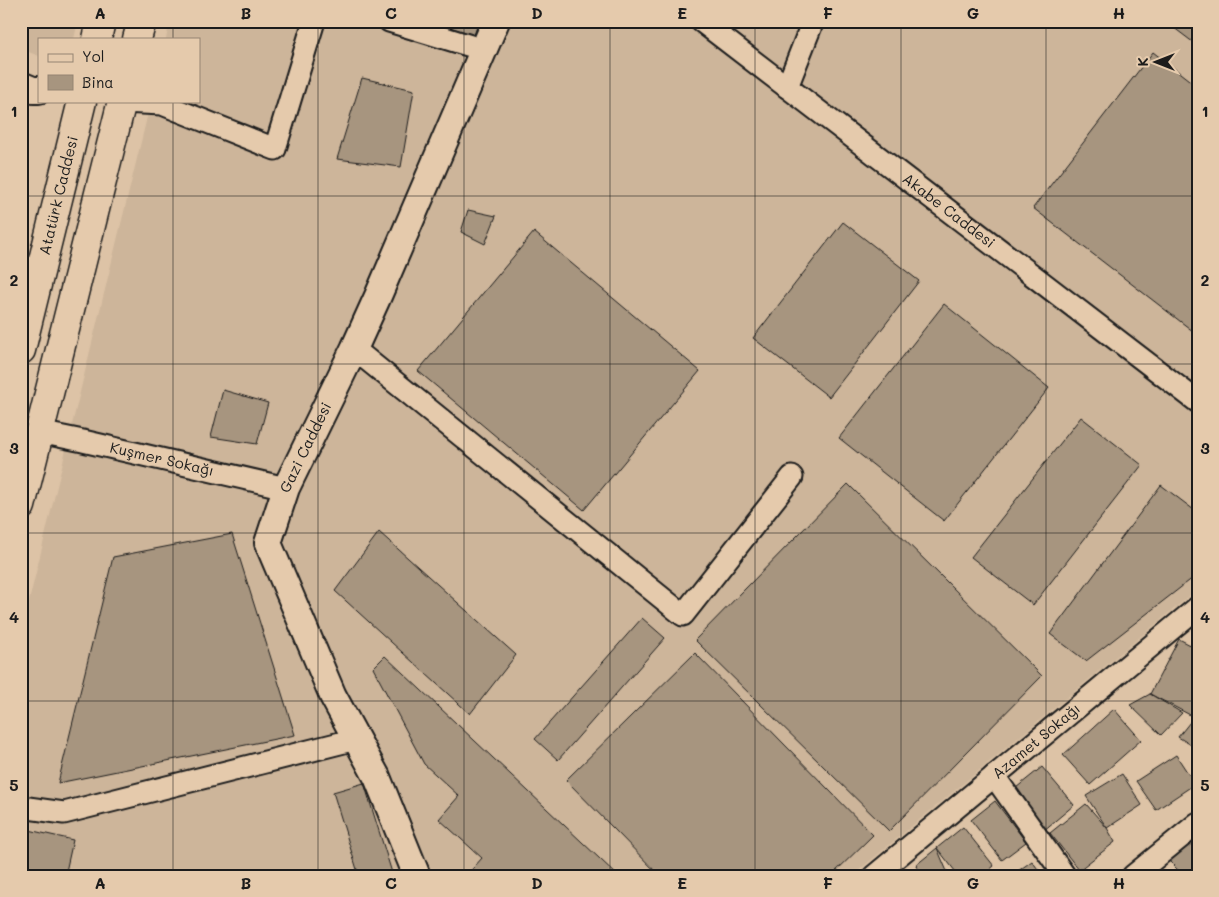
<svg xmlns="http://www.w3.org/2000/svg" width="1219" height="897" font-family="Mali,sans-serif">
  <rect width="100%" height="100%" fill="#ddc3a6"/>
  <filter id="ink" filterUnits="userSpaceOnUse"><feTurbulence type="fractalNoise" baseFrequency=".02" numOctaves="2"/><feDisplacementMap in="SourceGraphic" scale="10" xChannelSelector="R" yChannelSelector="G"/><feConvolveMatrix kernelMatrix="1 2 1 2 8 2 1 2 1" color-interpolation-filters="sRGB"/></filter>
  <g filter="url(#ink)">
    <g fill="#cdb59a">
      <polygon points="21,21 78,21 74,39 39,39 39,56 21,49"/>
      <polygon points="170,21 1198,21 1198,589 852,876 21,876 21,634 151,101 199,101 199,39 166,39"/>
    </g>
    <g fill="#a7957f" stroke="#1c1c1c">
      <polygon points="431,21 479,21 474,35"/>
      <polygon points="1165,21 1198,21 1198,46"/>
      <polygon points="1153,52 1198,87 1198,335 1033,208"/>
      <polygon points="362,78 414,90 401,167 337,159"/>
      <polygon points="468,210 496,216 485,244 461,232"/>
      <polygon points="843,222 919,281 829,397 753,338"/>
      <polygon points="534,232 700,371 584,510 418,371"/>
      <polygon points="944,304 1049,388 944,521 839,438"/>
      <polygon points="223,390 268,403 257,444 211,437"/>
      <polygon points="1081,417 1142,465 1033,605 971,557"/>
      <polygon points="848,484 1042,676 889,831 695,640"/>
      <polygon points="1161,485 1198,513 1198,574 1086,661 1050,634"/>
      <polygon points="379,532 516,655 470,714 335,591"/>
      <polygon points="232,534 295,735 58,783 113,557"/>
      <polygon points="642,618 665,638 558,760 535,739"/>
      <polygon points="1179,639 1198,649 1198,710 1194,717 1150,694"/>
      <polygon points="695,653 873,835 831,876 660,876 566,780"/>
      <polygon points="385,656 618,876 467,875 482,858 439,819 459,796 424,764 373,668"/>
      <polygon points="1150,694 1182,713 1161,735 1130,705"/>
      <polygon points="1114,709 1141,740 1090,785 1063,755"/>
      <polygon points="1194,717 1198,719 1198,749 1178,737"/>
      <polygon points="1176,755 1195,784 1156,810 1136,781"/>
      <polygon points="1042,767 1074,805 1043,831 1011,792"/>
      <polygon points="1122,774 1142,805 1107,828 1086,796"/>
      <polygon points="364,783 393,876 359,876 333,792"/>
      <polygon points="995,801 1026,842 1002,860 971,820"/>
      <polygon points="1086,804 1107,828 1115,842 1079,870 1050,833"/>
      <polygon points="963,827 994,866 982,876 959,876 937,848"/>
      <polygon points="29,830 73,840 65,876 21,876 21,862"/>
      <polygon points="1198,835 1198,876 1184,876 1166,858"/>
      <polygon points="937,848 949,876 920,876 916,865"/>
      <polygon points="1032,861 1043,876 1011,876"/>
      <polygon points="902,868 909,876 892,876"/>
    </g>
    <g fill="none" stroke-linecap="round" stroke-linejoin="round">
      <defs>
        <g id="minor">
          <polyline points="389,21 484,50"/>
          <path id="s1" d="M701 21 1198 402"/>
          <polyline points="787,87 813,21"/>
          <polyline points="122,102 162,104 275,149 314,21"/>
          <polyline points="354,349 683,615 792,477"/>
          <path id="s2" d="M39 432 83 441 286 488"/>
          <polyline points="994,776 1065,876"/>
          <polyline points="21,807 64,813 356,739"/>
          <path id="s3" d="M874 876 1198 607"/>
          <polyline points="1133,876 1198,823"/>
        </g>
        <g id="tertiary">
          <polyline points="21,85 33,90 39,90"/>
          <path id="s4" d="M417 876 377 777 333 696 268 543 286 488 354 349 378 296 496 21"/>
        </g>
        <g id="primary">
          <polyline points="97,39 101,21"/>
          <polyline points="137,39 142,21"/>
          <path id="s5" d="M21 350 82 101"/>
          <polyline points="21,506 122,101"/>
        </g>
      </defs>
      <use href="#minor" stroke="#1c1c1c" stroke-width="25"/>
      <use href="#tertiary" stroke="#1c1c1c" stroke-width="30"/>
      <use href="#primary" stroke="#1c1c1c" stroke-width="31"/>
      <use href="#minor" stroke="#e5caac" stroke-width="21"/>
      <use href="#tertiary" stroke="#e5caac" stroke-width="26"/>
      <use href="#primary" stroke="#e5caac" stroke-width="28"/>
    </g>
  </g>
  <path fill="none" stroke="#1c1c1c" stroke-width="1" stroke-opacity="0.55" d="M173 21V39M318 21V876M464 21V876M610 21V876M755 21V876M901 21V876M1046 21V876M173 101V876M21 196H1198M21 364H1198M21 533H1198M21 701H1198"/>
  <g text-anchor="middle" stroke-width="5" stroke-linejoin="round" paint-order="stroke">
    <g font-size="15" fill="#1c1c1c" stroke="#e5caac">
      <text dy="5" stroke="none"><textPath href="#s5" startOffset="159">Atatürk Caddesi</textPath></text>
      <text dy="5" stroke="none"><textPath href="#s1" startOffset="312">Akabe Caddesi</textPath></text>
      <text dy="5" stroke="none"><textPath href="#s4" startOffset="468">Gazi Caddesi</textPath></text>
      <text dy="5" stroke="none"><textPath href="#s2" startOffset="126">Kuşmer Sokağı</textPath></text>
      <text dy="5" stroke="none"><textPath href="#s3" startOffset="211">Azamet Sokağı</textPath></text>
    </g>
  </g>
  <rect width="1219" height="897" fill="none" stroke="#e5caac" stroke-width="55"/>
  <rect x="38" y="38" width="162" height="65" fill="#e5caac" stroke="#958472"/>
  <rect x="48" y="54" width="25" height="8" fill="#e5caac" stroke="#958472"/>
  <text x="82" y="62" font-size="15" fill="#1c1c1c">Yol</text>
  <rect x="48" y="75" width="25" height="15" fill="#a7957f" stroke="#958472"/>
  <text x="82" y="88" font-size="15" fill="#1c1c1c">Bina</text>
  <g transform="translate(1156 62) rotate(270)" stroke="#e5caac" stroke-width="4" paint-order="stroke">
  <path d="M0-4L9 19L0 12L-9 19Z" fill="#1c1c1c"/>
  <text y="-8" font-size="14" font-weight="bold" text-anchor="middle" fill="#1c1c1c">K</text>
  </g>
  <rect x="28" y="28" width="1164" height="842" fill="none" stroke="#1c1c1c" stroke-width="2"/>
  <g font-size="16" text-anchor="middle" font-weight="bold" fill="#1c1c1c">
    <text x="100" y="19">A</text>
    <text x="246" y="19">B</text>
    <text x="391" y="19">C</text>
    <text x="537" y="19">D</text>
    <text x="682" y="19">E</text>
    <text x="828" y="19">F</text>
    <text x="973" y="19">G</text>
    <text x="1119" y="19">H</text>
    <text x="14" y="117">1</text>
    <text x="1205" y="117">1</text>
    <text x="14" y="286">2</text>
    <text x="1205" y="286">2</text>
    <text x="14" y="454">3</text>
    <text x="1205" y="454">3</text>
    <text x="14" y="623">4</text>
    <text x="1205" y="623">4</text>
    <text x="14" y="791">5</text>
    <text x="1205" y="791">5</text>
    <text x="100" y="889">A</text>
    <text x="246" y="889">B</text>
    <text x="391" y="889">C</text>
    <text x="537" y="889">D</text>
    <text x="682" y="889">E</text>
    <text x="828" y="889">F</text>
    <text x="973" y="889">G</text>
    <text x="1119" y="889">H</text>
  </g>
</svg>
